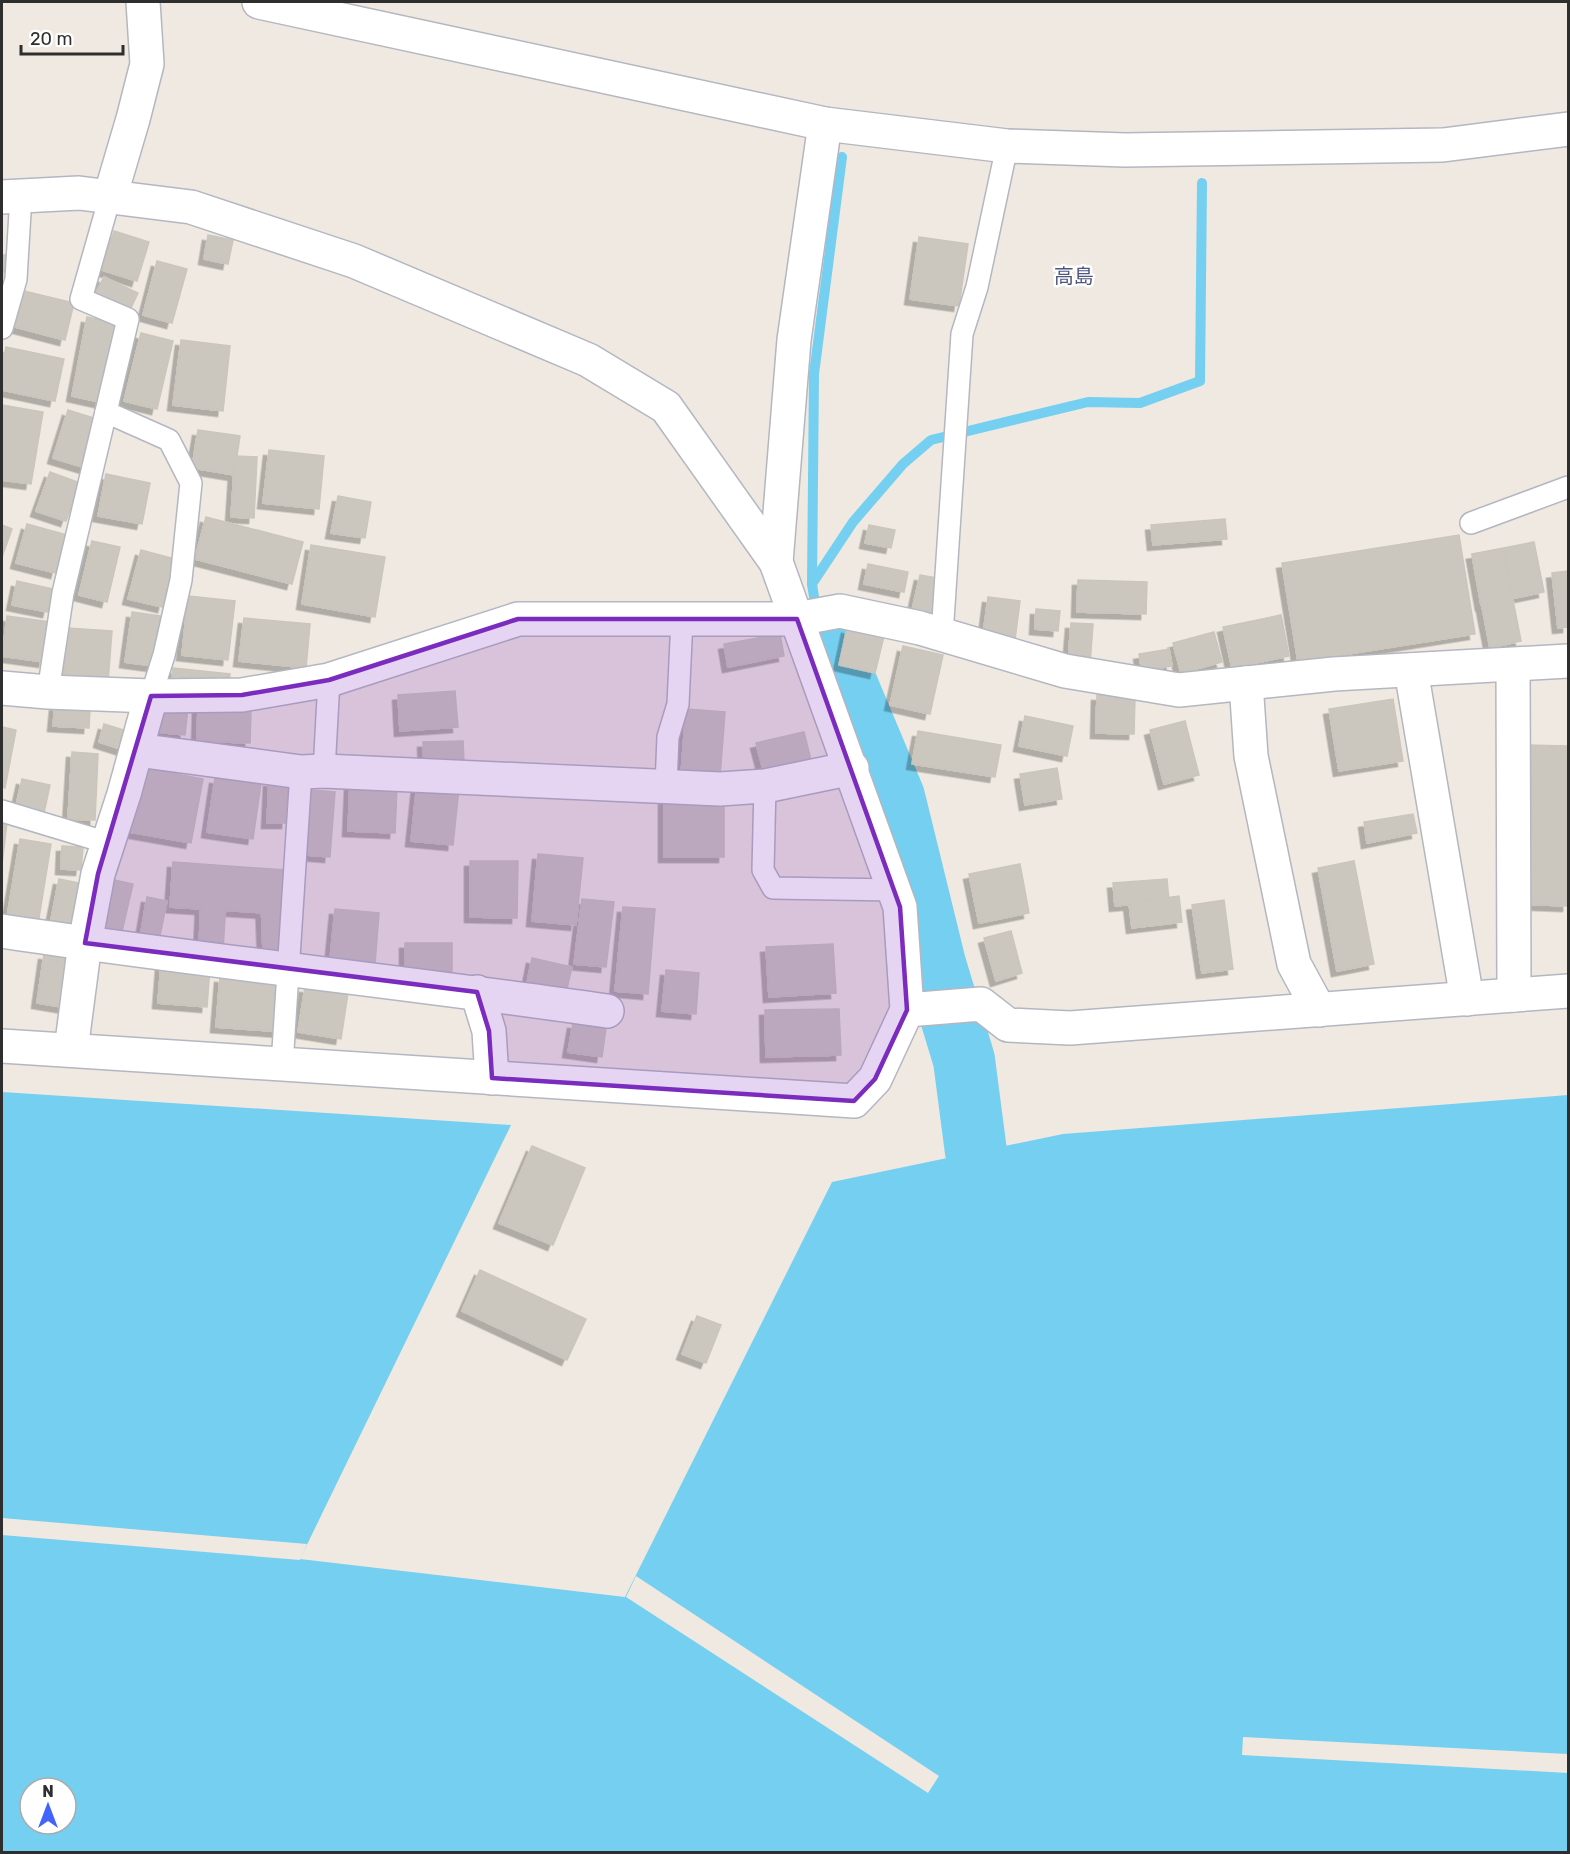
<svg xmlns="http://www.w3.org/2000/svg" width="1570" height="1854" font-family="Rubik,'Noto Sans JP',sans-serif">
  <defs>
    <filter id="shadow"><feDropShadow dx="-5.5" dy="5.5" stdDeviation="0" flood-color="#0004"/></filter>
  </defs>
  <rect width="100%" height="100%" fill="#efe9e1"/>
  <path fill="#75cff0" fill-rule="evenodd" d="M2 1092 511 1125 300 1559 625 1597 832 1182 1063 1134 1568 1095V1852H2ZM30 1788H66V1824H30Z"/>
  <g fill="#efe9e1">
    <polygon points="2,1518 307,1544 300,1560 2,1535"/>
    <polygon points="636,1576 939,1776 928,1793 626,1597"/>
    <polygon points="1243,1737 1568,1754 1568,1773 1242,1755"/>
  </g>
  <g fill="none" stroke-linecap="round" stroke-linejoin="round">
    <g stroke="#75cff0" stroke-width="10">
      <polyline points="812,584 853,522 903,464 931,440 1088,402 1140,403 1200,381 1202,183"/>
      <polyline points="820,635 812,584 814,374 842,157"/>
    </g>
    <polyline stroke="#75cff0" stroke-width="62" points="820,635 844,678 894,797 935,964 964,1060 976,1152"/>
  </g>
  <g fill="#cbc7bf" stroke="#cbc5ba" stroke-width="1.5" filter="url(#shadow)">
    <polygon points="114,231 149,242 137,281 102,270"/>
    <polygon points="208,235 233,240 228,264 204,259"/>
    <polygon points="919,237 968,244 959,306 910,299"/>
    <rect x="2" y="255" width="6" height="17"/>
    <polygon points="157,261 187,269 172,323 143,315"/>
    <polygon points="104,277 138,293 129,312 95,295"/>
    <polygon points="24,291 74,303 65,340 15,327"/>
    <polygon points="87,317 116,323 100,402 72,396"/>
    <polygon points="141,333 173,341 157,409 124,401"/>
    <polygon points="181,340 230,346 223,411 173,405"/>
    <polygon points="6,347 64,359 55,401 2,390 2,366"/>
    <polygon points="2,405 43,412 31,484 2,480"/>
    <polygon points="68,410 100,420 86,468 53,458"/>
    <polygon points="198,430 240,436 234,475 192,468"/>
    <polygon points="269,450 324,456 319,509 263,503"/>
    <polygon points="235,456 257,457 254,518 231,517"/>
    <polygon points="50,472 80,483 66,521 36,511"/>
    <polygon points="106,474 150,483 142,524 98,516"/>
    <polygon points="338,496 371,502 365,538 331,533"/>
    <polygon points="206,517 303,542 292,584 195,559"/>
    <polygon points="1225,519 1227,539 1153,545 1151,525"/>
    <polygon points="27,524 67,535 56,573 16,563"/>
    <polygon points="2,525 12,529 2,557"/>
    <polygon points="869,525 895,530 891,548 865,543"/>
    <polygon points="1459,535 1475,634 1298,662 1282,563"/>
    <polygon points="92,541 120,547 107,602 79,595"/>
    <polygon points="1534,542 1544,592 1481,605 1472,554"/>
    <polygon points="311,545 385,557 375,617 302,604"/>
    <polygon points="1503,549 1521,641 1490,648 1472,554"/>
    <polygon points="141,550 175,559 163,607 128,599"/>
    <polygon points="868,564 908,572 904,592 864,584"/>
    <polygon points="1568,571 1568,627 1558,628 1552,573"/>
    <polygon points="920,575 943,579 934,620 911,615"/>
    <polygon points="1078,580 1147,582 1146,614 1077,612"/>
    <polygon points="17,581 53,589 48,612 12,605"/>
    <polygon points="188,596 235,601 228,660 182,655"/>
    <polygon points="988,597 1020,601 1015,640 983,636"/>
    <polygon points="1036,609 1060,611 1058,631 1035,629"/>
    <polygon points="132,612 160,616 153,666 125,662"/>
    <polygon points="1281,615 1289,656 1232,668 1223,627"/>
    <polygon points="7,616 50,622 44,662 2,656"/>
    <polygon points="244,618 310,624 306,668 239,661"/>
    <polygon points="1071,623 1093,624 1090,664 1068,662"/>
    <polygon points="67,628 112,631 108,682 63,678"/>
    <polygon points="847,628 884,636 875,673 839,665"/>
    <polygon points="1214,632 1222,662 1181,673 1173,643"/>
    <polygon points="780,634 784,656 728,667 724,644"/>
    <polygon points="903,646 943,655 930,714 890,705"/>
    <polygon points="1169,649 1172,666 1142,671 1139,654"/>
    <polygon points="173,668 230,674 228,691 172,686"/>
    <polygon points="455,691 458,727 400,731 398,695"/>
    <polygon points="1097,695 1135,697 1134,734 1096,733"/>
    <polygon points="1393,699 1403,761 1339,771 1329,709"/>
    <polygon points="158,704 188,707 185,735 156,732"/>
    <polygon points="55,705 90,708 89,728 53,726"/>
    <polygon points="198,706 251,709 250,743 197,741"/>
    <polygon points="686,709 725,712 720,777 681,774"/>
    <polygon points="1025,716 1073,726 1067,756 1019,746"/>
    <polygon points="1185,721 1199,775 1164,784 1150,730"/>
    <polygon points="104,724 130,732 124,750 99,742"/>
    <polygon points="2,727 16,730 5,788 2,787"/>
    <polygon points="918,731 1001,745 995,777 912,764"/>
    <polygon points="804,732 812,764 765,777 756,743"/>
    <polygon points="463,741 464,762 424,763 423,742"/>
    <polygon points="1526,745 1568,746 1568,906 1521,904"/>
    <polygon points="72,752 98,754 95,820 68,819"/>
    <polygon points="141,767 203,779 191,843 129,832"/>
    <polygon points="1057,768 1062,799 1025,805 1020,774"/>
    <polygon points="215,778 261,784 253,839 207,832"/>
    <polygon points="22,779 50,785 44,813 16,806"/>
    <polygon points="269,781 289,783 287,823 267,823"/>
    <polygon points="350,784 397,787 395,833 348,831"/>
    <polygon points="417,784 459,788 453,845 411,841"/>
    <polygon points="311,790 335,792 330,857 306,855"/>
    <rect x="664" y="799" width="60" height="58"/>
    <polygon points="1413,814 1417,833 1367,843 1364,822"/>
    <polygon points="2,821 7,822 2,865"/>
    <polygon points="20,839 51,844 38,924 7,918"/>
    <polygon points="62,846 83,847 81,870 61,869"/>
    <polygon points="538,854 583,858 576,925 532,921"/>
    <polygon points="470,861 518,861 517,918 470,917"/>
    <polygon points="1354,861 1374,964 1337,971 1318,868"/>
    <polygon points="173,862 285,870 282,914 170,907"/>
    <polygon points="1020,864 1029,913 979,923 969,874"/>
    <polygon points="59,879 84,884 75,930 50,925"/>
    <polygon points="110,879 133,884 120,940 97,935"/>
    <polygon points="1167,879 1169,901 1115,906 1113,883"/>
    <polygon points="1179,896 1182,922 1132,928 1129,903"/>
    <polygon points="147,897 167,901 159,941 140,938"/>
    <polygon points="285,897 286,952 263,952 261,898"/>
    <polygon points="582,899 614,902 606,967 574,964"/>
    <polygon points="1224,900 1233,969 1202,973 1192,905"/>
    <polygon points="201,901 226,902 223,950 199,948"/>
    <polygon points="623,907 655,909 648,994 615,991"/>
    <polygon points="335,909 379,913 375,964 330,960"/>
    <polygon points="1011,931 1022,973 996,981 984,938"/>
    <rect x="405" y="943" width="47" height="29"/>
    <polygon points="833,944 836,993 769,997 766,947"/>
    <polygon points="44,954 74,958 67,1008 37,1003"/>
    <polygon points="532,958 572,967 565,997 526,988"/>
    <polygon points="161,964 210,967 207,1007 158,1003"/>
    <polygon points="666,970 699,973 696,1014 662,1011"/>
    <polygon points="220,977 287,983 283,1032 216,1027"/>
    <polygon points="305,987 348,993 341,1039 298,1032"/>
    <polygon points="839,1009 841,1055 766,1057 765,1010"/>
    <polygon points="573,1023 606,1028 602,1057 568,1052"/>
    <polygon points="532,1146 585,1168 553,1245 499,1223"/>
    <polygon points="480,1270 586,1319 567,1360 462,1311"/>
    <polygon points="697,1316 721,1325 706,1363 682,1354"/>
  </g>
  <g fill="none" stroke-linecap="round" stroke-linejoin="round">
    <defs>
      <g id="service">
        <polyline points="2,328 16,279 21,196"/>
        <polyline points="106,412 169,440 191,483 181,580 164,655 151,696"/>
        <polyline points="1471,523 1568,487"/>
        <polyline points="942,635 962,334 977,287 1007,146"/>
        <polyline points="48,692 63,593 128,319 81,299 110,197"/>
        <polyline points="324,771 329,680"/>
        <polyline points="666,786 668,737 678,704 682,619"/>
        <polyline points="765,786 763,870 773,888 894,890"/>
        <polyline points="2,811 108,843"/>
        <polyline points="282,1065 301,772"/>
      </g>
      <g id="minor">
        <polyline points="259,2 825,124 1007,146 1125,150 1443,145 1568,129"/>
        <polyline points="2,197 79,193 191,207 354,261 588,360 666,407 776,562 900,907 907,1010 875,1079 854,1101 2,1046"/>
        <polyline points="110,197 133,119 147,64 143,2"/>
        <polyline points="776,562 794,340 825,124"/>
        <polyline points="1513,665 1514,995"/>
        <polyline points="1411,670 1467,999"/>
        <polyline points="1246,683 1251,756 1294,964 1319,1010"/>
        <polyline points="2,688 48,692 151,696 242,695 329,680 518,619 797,619 840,611 920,628 1065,671 1179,690 1334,674 1568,661"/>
        <polyline points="137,750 301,772 324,771 720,789 765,786 852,768"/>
        <path d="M2 931C203 961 406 982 607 1011"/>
        <polyline points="477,992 489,1031 492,1078"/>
        <polyline points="907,1010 981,1004 1008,1025 1070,1028 1568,991"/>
        <polyline points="71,1050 85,943 98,874 124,794 151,696"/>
      </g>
    </defs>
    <use href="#service" stroke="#b4b7c1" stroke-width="24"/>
    <use href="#minor" stroke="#b4b7c1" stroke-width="36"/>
    <use href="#service" stroke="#fff" stroke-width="21"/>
    <use href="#minor" stroke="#fff" stroke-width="33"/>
  </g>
  <path fill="#7b2cbf" fill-opacity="0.2" stroke="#7b2cbf" stroke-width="4.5" stroke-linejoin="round" d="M518 619H797L900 907 907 1010 875 1079 854 1101 492 1078 489 1031 477 992 85 943 98 874 151 696 242 695 329 680Z"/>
  <g text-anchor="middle" stroke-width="5" stroke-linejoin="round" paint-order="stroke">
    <g font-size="20" fill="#4d5680" stroke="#fff">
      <text x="1074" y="283">高島</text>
    </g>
  </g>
  <rect width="1570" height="1854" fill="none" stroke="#2e2e2e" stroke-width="6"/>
  <g transform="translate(48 1806)"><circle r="28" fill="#ffffff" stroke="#ababab" stroke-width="1.5"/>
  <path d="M0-4.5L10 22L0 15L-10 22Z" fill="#4264fb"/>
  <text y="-9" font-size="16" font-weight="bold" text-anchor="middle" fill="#2e2e2e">N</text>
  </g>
  <path d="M21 45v9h102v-9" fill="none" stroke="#2e2e2e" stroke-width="3"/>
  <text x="30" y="45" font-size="18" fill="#2e2e2e" stroke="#ffffff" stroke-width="4.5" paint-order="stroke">20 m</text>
</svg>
